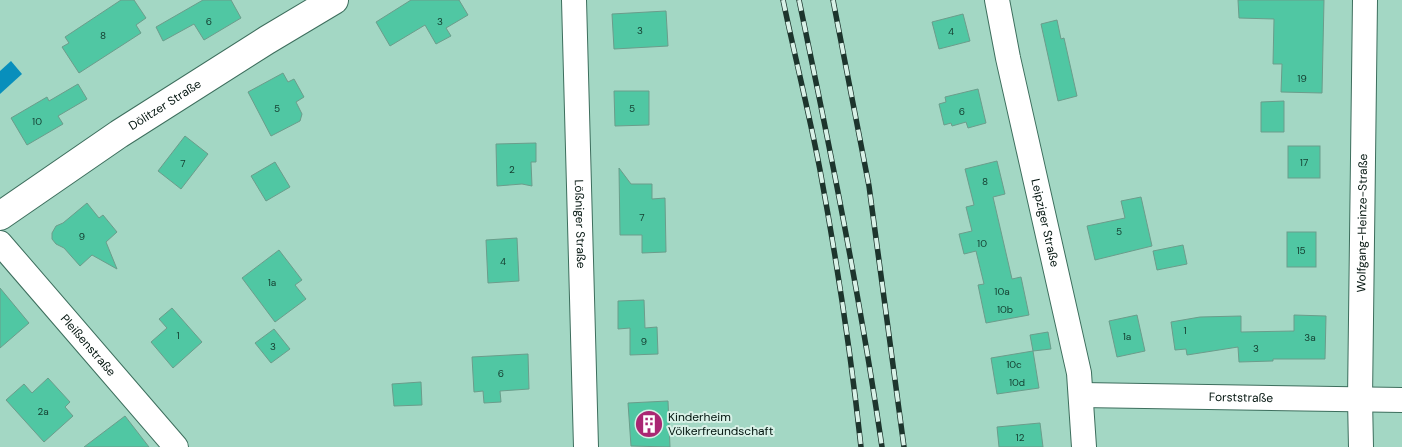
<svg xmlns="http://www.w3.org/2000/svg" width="1402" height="447" font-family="'DM Sans',sans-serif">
  <rect width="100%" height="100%" fill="#a3d7c4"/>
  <polygon fill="#088fbc" points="11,61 22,74 0,94 0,71"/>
  <g fill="#50c7a3" stroke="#6b9d8b">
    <polygon points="121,0 134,0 146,18 136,25 141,33 79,73 62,47 69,43 65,37"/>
    <polygon points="203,0 231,0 241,18 204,40 194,24 163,41 156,27"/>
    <polygon points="411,0 459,0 468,15 446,28 451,36 436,44 425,25 390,46 376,22"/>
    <polygon points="1238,0 1324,0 1322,93 1281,92 1282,64 1273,64 1274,19 1239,18"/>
    <polygon points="666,11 668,46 614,49 612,14"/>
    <polygon points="963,14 970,41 939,49 932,22"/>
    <polygon points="1057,20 1061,39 1064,38 1077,96 1058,101 1041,24"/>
    <polygon points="283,73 288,82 294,79 304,97 296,102 302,114 300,121 271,136 248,92"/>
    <polygon points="78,84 87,99 58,116 63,124 27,145 11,118 47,97 49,101"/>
    <polygon points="978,89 986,123 968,128 966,122 952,126 951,123 944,125 939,104 946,102 945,97"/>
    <polygon points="614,91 649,91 649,125 615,126"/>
    <polygon points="1284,101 1284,132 1261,132 1261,102"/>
    <polygon points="185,136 208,154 181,189 158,171"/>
    <polygon points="536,143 536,162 531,162 532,186 522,184 497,186 496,144"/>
    <rect x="1288" y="146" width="32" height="32"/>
    <polygon points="997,161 1005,194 993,197 1012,279 1021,277 1029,315 986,323 978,285 984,284 976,251 964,254 959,234 972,231 966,207 974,205 965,169"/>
    <polygon points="275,162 290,187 266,201 251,176"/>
    <polygon points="619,168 631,184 652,184 652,199 665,198 666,252 642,253 642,235 620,235"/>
    <polygon points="1141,197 1152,246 1095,260 1087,226 1125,218 1121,201"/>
    <polygon points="87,203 99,218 103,215 117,232 106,242 117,269 92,255 80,266 64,248 56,244 52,239 52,233 56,226 63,223"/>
    <rect x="1287" y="232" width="29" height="35"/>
    <polygon points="517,238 519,281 488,283 486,240"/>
    <polygon points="1183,245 1187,264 1157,270 1153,251"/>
    <polygon points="279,250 302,280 295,285 306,299 275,322 242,278"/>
    <polygon points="0,288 29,323 0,348"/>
    <polygon points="644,300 645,328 657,327 658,354 630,355 630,328 618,329 618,301"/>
    <polygon points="172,308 202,342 173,368 151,342 167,328 159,319"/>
    <polygon points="1137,315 1145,351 1117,357 1109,321"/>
    <polygon points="1294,315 1326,316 1325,359 1273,359 1273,361 1239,362 1238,347 1187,355 1186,349 1175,350 1171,322 1200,317 1241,316 1241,332 1294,331"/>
    <polygon points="274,329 290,349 271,363 255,343"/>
    <polygon points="1048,332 1051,349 1033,351 1039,388 997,394 991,358 1033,351 1030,335"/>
    <polygon points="528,354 529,389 500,391 501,402 484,403 483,391 474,392 472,357"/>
    <polygon points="48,378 70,402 65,407 73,416 44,442 6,400 24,384 32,393"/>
    <polygon points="421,382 422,405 394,406 392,384"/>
    <polygon points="668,401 670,447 631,446 628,403"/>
    <polygon points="125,416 149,447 84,447"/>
    <polygon points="1040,423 1043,447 999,447 997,427"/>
  </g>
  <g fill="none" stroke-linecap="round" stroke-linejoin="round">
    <defs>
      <g id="street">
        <path id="s1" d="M574 0 586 447"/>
        <path id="s2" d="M997 0 1008 58 1079 373 1084 447"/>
        <path id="s3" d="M0 243 176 447"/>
        <path id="s4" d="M1081 395 1402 400"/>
        <path id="s5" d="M1361 447 1360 399 1365 0"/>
      </g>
      <g id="secondary">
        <path id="s6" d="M0 216 119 134 267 40 334 0"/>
      </g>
    </defs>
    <use href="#street" stroke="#3d6e5d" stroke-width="26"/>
    <use href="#secondary" stroke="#3d6e5d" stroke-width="30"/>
    <use href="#street" stroke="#fff" stroke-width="24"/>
    <use href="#secondary" stroke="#fff" stroke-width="28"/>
    <defs>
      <g id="rail">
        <path d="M783 0C795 57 809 113 820 170 837 262 851 354 861 447"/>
        <path d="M799 0C830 148 860 297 882 447"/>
        <polyline points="833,0 869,186 904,447"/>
      </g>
    </defs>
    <use href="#rail" stroke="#1d352d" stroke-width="5.5"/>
    <use href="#rail" stroke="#d8f1e7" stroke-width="4" stroke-dasharray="11" stroke-linecap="butt"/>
  </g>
  <defs>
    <symbol id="building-disc" viewBox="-11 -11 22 22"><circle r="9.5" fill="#aa2773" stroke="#d8f1e7"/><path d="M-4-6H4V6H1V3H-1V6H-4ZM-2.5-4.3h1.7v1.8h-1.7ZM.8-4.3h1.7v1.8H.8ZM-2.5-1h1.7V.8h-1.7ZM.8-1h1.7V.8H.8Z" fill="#fff"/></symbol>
  </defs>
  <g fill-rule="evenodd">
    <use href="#building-disc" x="633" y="408" width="32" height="32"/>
  </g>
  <g text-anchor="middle" stroke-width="4" stroke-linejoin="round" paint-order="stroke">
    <g font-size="10" fill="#154032">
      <text x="209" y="25">6</text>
      <text x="440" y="25">3</text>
      <text x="640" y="34">3</text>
      <text x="951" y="35">4</text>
      <text x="103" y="39">8</text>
      <text x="1302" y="82">19</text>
      <text x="277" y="112">5</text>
      <text x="632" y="112">5</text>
      <text x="962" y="115">6</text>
      <text x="37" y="125">10</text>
      <text x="1304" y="166">17</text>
      <text x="183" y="167">7</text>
      <text x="512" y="173">2</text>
      <text x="985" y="185">8</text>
      <text x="642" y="221">7</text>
      <text x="1119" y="235">5</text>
      <text x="82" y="240">9</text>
      <text x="982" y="247">10</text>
      <text x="1301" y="254">15</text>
      <text x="503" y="265">4</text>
      <text x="272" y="286">1a</text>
      <text x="1002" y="295">10a</text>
      <text x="1005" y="313">10b</text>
      <text x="1185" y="334">1</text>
      <text x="178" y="339">1</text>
      <text x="1127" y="340">1a</text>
      <text x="1310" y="341">3a</text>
      <text x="644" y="345">9</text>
      <text x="273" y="350">3</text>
      <text x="1256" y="352">3</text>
      <text x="1014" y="368">10c</text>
      <text x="501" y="377">6</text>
      <text x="1017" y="386">10d</text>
      <text x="43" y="415">2a</text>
      <text x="1020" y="441">12</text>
    </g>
    <g font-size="12" fill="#01130d" stroke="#d8f1e7">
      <text dy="4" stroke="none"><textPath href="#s6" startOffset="199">Dölitzer Straße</textPath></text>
      <text dy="4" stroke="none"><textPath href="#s2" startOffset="228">Leipziger Straße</textPath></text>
      <text dy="4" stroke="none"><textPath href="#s1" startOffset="224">Lößniger Straße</textPath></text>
      <text dy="4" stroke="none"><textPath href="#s5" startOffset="224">Wolfgang-Heinze-Straße</textPath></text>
      <text dy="4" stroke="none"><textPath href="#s3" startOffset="135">Pleißenstraße</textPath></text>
      <text dy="4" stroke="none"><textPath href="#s4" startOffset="160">Forststraße</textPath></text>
    </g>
    <g font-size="12" fill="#01130d" stroke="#d8f1e7" text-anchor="start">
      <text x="668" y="421">Kinderheim<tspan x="668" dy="14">Völkerfreundschaft</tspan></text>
    </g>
  </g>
</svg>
